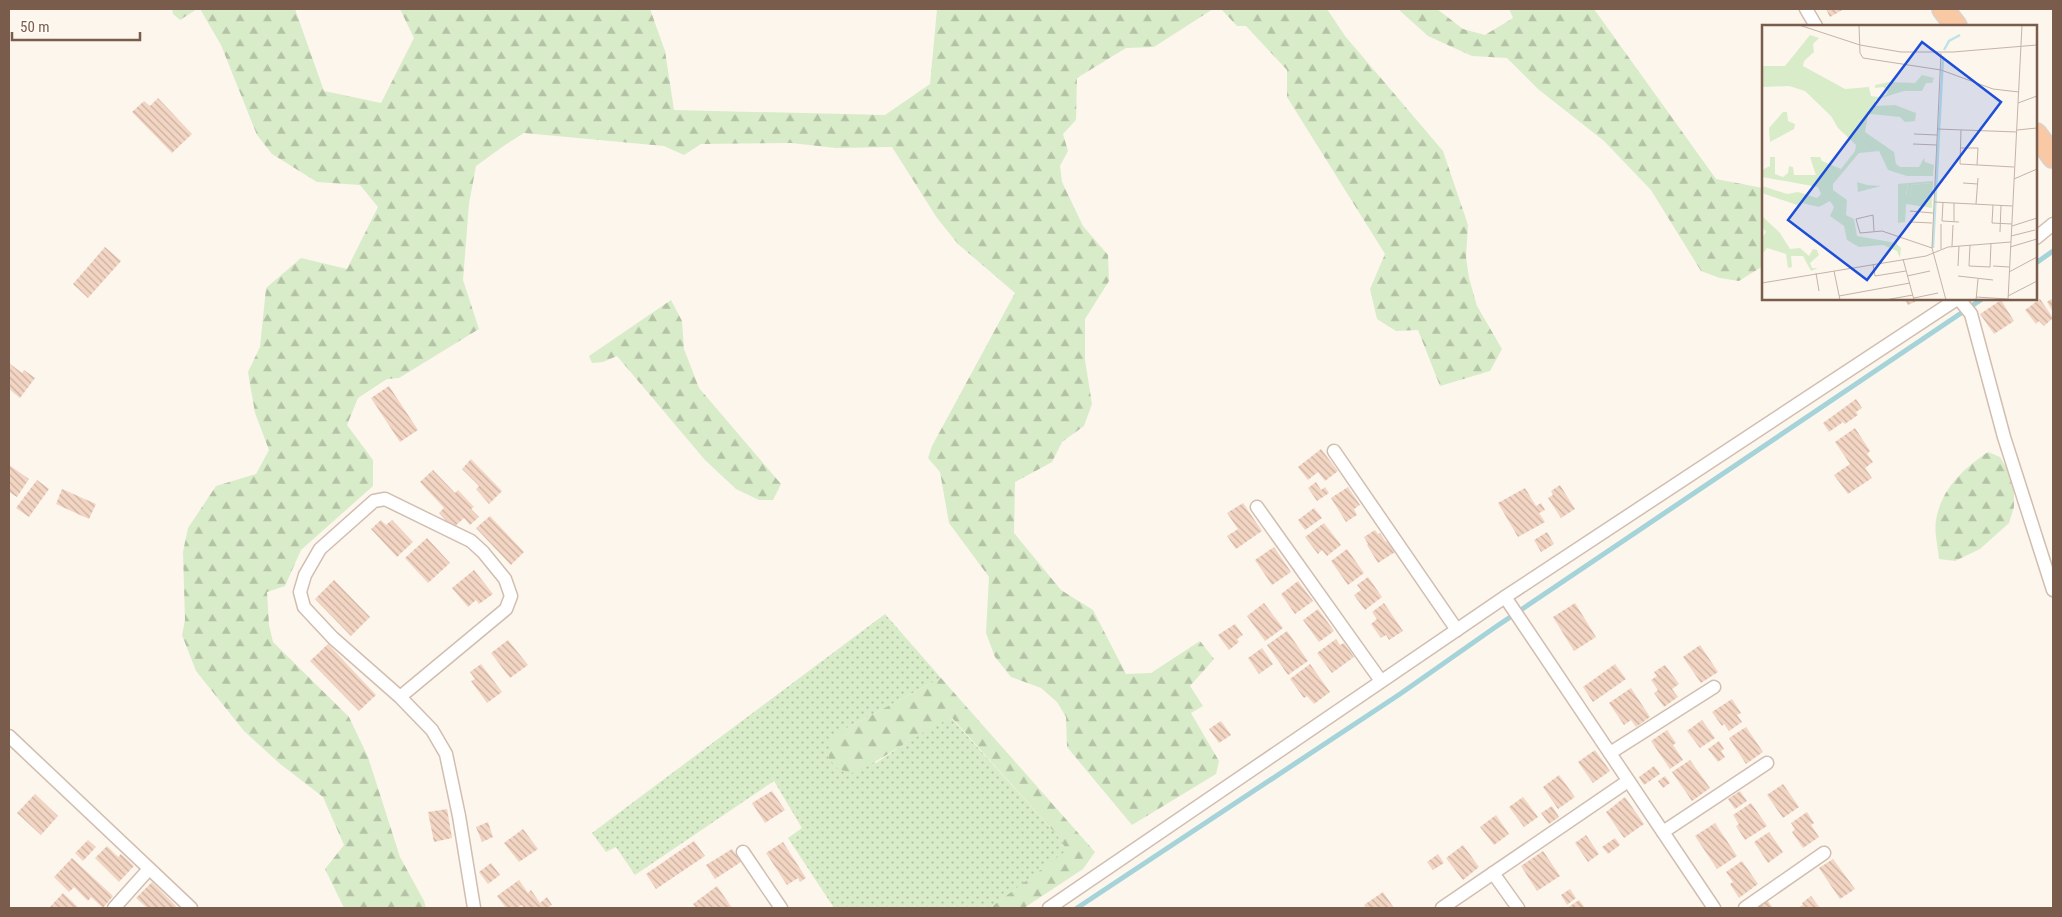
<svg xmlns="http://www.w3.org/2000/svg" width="2062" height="917" font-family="'Roboto Condensed',sans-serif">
  <defs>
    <pattern id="green-dots" width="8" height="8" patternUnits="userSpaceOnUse" patternTransform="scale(1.25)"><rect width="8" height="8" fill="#d8ecc9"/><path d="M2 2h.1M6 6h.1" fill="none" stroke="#b4c2a5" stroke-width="1.8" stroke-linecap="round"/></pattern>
    <pattern id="forest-firs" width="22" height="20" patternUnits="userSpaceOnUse" patternTransform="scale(1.25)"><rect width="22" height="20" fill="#d8ecc9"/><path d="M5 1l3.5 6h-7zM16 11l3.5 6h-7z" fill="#b4c2a5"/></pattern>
    <pattern id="building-back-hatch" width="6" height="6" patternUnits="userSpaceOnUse" patternTransform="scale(1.25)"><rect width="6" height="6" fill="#f3d5c3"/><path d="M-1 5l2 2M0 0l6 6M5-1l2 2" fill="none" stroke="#cab0a1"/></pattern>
  </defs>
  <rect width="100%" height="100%" fill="#fdf6ec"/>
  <polygon fill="url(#green-dots)" points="885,614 941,678 845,729 876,763 925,730 951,718 1057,835 1068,850 990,908 834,908 788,838 802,828 774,781 635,875 616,847 606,852 592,833"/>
  <g fill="url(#forest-firs)">
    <polygon points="172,9 197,9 180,20 173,14"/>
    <polygon points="200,9 295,9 324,91 381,103 414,38 400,9 650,9 665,51 674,110 885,115 930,84 937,9 1213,9 1154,47 1126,48 1077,78 1076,120 1063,134 1068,151 1060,166 1062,182 1083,226 1108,255 1109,281 1085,319 1085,360 1092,404 1084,426 1062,442 1052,462 1015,482 1014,533 1061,590 1093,610 1126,674 1151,673 1200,641 1214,659 1190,686 1203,706 1191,713 1219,761 1216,774 1132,825 1067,747 1066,717 1057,702 1041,688 1011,677 995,657 986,633 989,577 949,523 940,472 928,458 932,446 1015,293 958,244 937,218 892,147 836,148 791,143 701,144 684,155 664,146 524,133 505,145 476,166 469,204 463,280 479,329 399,378 387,379 358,398 347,425 373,460 373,486 301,550 285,586 267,592 269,625 273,642 349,717 368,757 400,857 424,901 426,908 344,908 325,869 344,845 323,797 279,763 244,731 196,671 182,635 185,620 183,552 188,528 216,486 256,474 269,450 255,413 248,372 260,347 266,288 301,258 347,269 378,207 360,185 317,182 272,154 257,135 221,45"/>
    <polygon points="1221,9 1327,9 1345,36 1443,151 1468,225 1466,257 1469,278 1477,306 1502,349 1490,371 1440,386 1418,330 1396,331 1377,319 1370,289 1385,254 1287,97 1287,70 1246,26 1237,26"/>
    <polygon points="1398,9 1437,9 1463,29 1485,35 1513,18 1509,9 1594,9 1716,179 1763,188 1763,266 1739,281 1720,278 1701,271 1651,190 1604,141 1538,89 1507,58 1472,56 1428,36"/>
    <polygon points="671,300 682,321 684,349 699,388 781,484 773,500 759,500 736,489 705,460 617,356 603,362 592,363 589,356"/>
    <path d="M1988 452 2000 457 2014 480V507L2009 523 1980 549 1955 561 1939 559C1938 547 1934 532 1936 520 1942 488 1963 469 1988 452Z"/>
    <path d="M941 678 1095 852 1083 869 1024 908H990L1067 850 1057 835 952 718C917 733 888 757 853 773L838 769 829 759V742L845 729Z"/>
  </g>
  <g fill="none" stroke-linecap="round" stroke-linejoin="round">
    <g stroke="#a5d3da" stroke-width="5">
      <polyline points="2036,263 2053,251"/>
      <polyline points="1077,908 1400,694 1494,628 1982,299"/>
    </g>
  </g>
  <g fill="url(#building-back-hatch)">
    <polygon points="1826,9 1844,9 1830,17"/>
    <polygon points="158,98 192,134 172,153 132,112 144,101 150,106"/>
    <polygon points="105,247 121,261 88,298 73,284"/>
    <polygon points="2053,298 2053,312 2047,302"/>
    <polygon points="1905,299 1921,299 1908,305"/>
    <polygon points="2040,299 2053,318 2044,326 2039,321 2036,324 2025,310"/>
    <polygon points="2001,300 2014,321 1994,334 1980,314"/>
    <polygon points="9,363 22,373 24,370 35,378 20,398 9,389"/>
    <polygon points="389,386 418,430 400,442 371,398"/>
    <polygon points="1856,399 1862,408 1856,412 1858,415 1845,424 1843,422 1829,432 1823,423"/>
    <polygon points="1855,428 1870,451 1867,454 1873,462 1865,468 1872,478 1848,494 1834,475 1850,464 1835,442"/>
    <polygon points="1321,449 1338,471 1325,481 1318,472 1308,480 1298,467"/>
    <polygon points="471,459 502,491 489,504 476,489 479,486 462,469"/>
    <polygon points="9,465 29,479 17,497 9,492"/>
    <polygon points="433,470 455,493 458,490 474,507 471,509 479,517 470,525 464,518 453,528 439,513 444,508 420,482"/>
    <polygon points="37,480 49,489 29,517 16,508"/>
    <polygon points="1316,482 1321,490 1325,487 1329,493 1317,501 1308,488"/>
    <polygon points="1560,485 1575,509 1561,518 1548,498 1553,495 1551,491"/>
    <polygon points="1348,487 1360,505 1354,509 1357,515 1346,522 1331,498"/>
    <polygon points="1525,488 1536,506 1541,503 1545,510 1539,513 1545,522 1518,537 1498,503"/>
    <polygon points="62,489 96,504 89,519 56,504"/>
    <polygon points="1243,503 1262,531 1236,549 1227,536 1238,529 1227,513"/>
    <polygon points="1314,508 1322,518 1305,530 1298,520"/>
    <polygon points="490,516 524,552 511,565 476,528"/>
    <polygon points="381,520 386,525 392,520 413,542 397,557 371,529"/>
    <polygon points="1324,523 1341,545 1327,556 1322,550 1318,554 1305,537"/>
    <polygon points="1375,530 1378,534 1380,533 1386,542 1388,540 1395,552 1378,563 1367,545 1368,544 1364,537"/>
    <polygon points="1547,532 1554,544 1541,552 1534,540"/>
    <polygon points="427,538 450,563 428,583 405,558"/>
    <polygon points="1274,547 1291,572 1272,585 1255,560"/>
    <polygon points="1347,549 1364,573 1348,585 1331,561"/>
    <polygon points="474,570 493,594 479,604 476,600 468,607 452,588"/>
    <polygon points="1368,577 1382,597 1365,610 1354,595 1361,590 1357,585"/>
    <polygon points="334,580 370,617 351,636 315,599"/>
    <polygon points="1298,581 1313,601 1295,614 1281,594"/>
    <polygon points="1264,603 1283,628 1265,641 1247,616"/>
    <polygon points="1384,603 1403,631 1389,640 1386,635 1381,638 1371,624 1377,619 1372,612"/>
    <polygon points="1575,603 1596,637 1574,651 1553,617"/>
    <polygon points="1318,609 1334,631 1319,642 1303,620"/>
    <polygon points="1235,624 1243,635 1237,639 1239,642 1229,650 1218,635"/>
    <polygon points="1287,631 1308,661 1288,675 1267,645"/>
    <polygon points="1336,639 1340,645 1344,643 1354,657 1332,673 1317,653"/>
    <polygon points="508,640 528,665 510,678 491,653"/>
    <polygon points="328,644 376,695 359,711 310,661"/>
    <polygon points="1700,645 1718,672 1701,683 1683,657"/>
    <polygon points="1262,648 1273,664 1259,674 1248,658"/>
    <polygon points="481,664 502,692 487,703 471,681 475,679 470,672"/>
    <polygon points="1310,664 1330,692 1314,704 1307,696 1304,698 1290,679"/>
    <polygon points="1615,664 1626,679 1593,702 1583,687"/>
    <polygon points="1665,665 1679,684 1672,689 1678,697 1664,707 1654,693 1658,690 1651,680 1657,676 1654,672"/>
    <polygon points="1631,688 1650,717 1636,727 1631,720 1624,725 1609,703"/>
    <polygon points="1732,699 1741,713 1737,715 1742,722 1729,731 1724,724 1722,726 1712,712"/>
    <polygon points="1702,720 1715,738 1700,748 1687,731"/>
    <polygon points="1221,721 1231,735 1219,743 1209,729"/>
    <polygon points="1746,727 1763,752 1746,764 1729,738"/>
    <polygon points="1667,730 1676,743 1673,745 1683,760 1670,769 1651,741"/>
    <polygon points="1719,741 1724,749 1721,751 1725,757 1718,762 1708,749"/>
    <polygon points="1595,750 1610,771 1593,783 1578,762"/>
    <polygon points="1690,760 1710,788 1692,801 1672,772"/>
    <polygon points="1654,766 1660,774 1644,785 1639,777"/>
    <polygon points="1559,775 1575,797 1558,809 1543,787"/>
    <polygon points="1665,776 1670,783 1663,788 1658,781"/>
    <polygon points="1783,784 1799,807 1783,818 1767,795"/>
    <polygon points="772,791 785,810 765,823 752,803"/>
    <polygon points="1740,791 1747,801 1735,809 1728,799"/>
    <polygon points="35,794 58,816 41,835 17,813"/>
    <polygon points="1523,797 1538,817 1524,827 1509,807"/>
    <polygon points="1625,797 1644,824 1624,838 1606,812"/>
    <polygon points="1751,803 1767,826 1745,840 1736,826 1739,824 1733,815"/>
    <polygon points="1552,806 1559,817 1549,824 1541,813"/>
    <polygon points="447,809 452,838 434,842 428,812"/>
    <polygon points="1807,812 1814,823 1811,825 1819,837 1803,848 1792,832 1795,829 1791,823"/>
    <polygon points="1496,815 1509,834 1494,845 1480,827"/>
    <polygon points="488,822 493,837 482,842 476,827"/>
    <polygon points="1715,823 1737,856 1717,869 1695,836"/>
    <polygon points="523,829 538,849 519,862 504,843"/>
    <polygon points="1769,832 1783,852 1768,863 1754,842"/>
    <polygon points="1586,835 1599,854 1588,862 1575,843"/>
    <polygon points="1615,838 1620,845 1608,854 1602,847"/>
    <polygon points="88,840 96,847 83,861 75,853"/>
    <polygon points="694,841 705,856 656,889 646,874"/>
    <polygon points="783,842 806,878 800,882 798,878 787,885 766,853"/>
    <polygon points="1463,845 1479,867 1463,880 1446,858"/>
    <polygon points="107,846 118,857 121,854 134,866 119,882 95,858"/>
    <polygon points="732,849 741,862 715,879 706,865"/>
    <polygon points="1543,851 1560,876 1537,891 1521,866"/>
    <polygon points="1438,854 1444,863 1433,870 1427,862"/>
    <polygon points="72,858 113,896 103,908 91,897 88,901 74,887 69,892 54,877"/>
    <polygon points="1833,859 1855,889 1840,899 1819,868"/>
    <polygon points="1742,861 1758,884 1739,898 1730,884 1733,882 1726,872"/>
    <polygon points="491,863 500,875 488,884 479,872"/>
    <polygon points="519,880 528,893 531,890 540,903 547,897 552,905 547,908 524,908 522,905 517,908 506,908 497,896"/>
    <polygon points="152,882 176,906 174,908 147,908 136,898"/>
    <polygon points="717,886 732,908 696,908 693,904"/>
    <polygon points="1570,889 1576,898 1567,905 1561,895"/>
    <polygon points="1383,892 1394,908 1366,908 1364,905"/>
    <polygon points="63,893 79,908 49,908"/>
    <polygon points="1811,896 1820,908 1798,908 1803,905 1802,903"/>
    <polygon points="1579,900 1585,908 1567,908"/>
    <polygon points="1767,900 1773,908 1756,908"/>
  </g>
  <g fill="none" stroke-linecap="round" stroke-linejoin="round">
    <defs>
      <g id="minor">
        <polyline points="1806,9 1816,26"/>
        <polyline points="2036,238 2053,224"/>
        <polyline points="1959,299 1971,314 2004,437 2053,590"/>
        <polyline points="1334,451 1457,630"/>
        <polyline points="1257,507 1381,681"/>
        <polyline points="1505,597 1714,908"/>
        <polyline points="400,697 506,609 511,596 505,579 483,552 471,541 385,499 374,501 320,549 305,575 300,592 304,607 333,638 400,697 432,730 446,754 459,816 474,908"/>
        <polyline points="9,736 191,908"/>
        <polyline points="1610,753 1714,687"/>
        <polyline points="1663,832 1767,763"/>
        <polyline points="743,852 781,908"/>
        <polyline points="1493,873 1518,908"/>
        <polyline points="114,908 149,869"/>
        <polyline points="1049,908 1505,597 1957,299"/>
        <polyline points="1442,908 1628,781"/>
        <polyline points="1745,908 1824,853"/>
      </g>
      <g id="trunk">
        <polyline points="1943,9 1956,26"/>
        <polyline points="2036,134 2053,157"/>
      </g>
    </defs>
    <use href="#minor" stroke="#d1beb0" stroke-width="15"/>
    <use href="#trunk" stroke="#dad1cd" stroke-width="24"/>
    <use href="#minor" stroke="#fff" stroke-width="12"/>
    <use href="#trunk" stroke="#f9c8a4" stroke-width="21"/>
  </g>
  <g transform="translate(1762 25)">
    <rect width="275" height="275" fill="#fdf6ec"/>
    <path d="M146 158 144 169 148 172 150 160 169 158 170 183 144 179 143 197 136 198V159Z" fill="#d8ecc9"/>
    <path d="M48 10 57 13 51 19 52 27 42 36 41 41 83 64 107 62 109 71 116 72 124 70 126 66 121 62 113 63V60L127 57 153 58 160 50 172 53 170 58H164L160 66H142L113 75V81L133 80 154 88 153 96 143 97 138 92 109 89 106 90 103 107 132 127 134 139 138 142H157L162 133 163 137 172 140 171 151H145L126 145 117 126 97 128 71 159V165L85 175 84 190 92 194 95 211 134 218 139 223 138 233 135 226 121 220 97 222 85 215 82 201 68 191 72 182 68 176 57 182 40 178 38 181 0 168V161L25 169 36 167 55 173 59 169 56 162 0 152V145L8 141V132H13V149L21 152 26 148 27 141 31 142 32 150H54L48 132H58L60 136 79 144 93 126 94 120 76 103 69 91 43 66 27 61 0 62V41H23ZM21 87H25L26 96 33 99 32 104 8 117 7 103ZM171 156 170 180 168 158 150 160 148 172H144L146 158ZM95 157 105 160 119 161 96 167ZM0 191 18 208 28 224 38 223 47 231 51 224 55 225 57 230 48 238 50 243H56L49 246 41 231H29L30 242 26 243 24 229 5 223 0 229V213L4 207 0 202Z" fill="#d8ecc9"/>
    <path fill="none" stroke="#bfe3e8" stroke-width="2.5" d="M182 25 187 16 198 10M171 223 181 31"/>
    <path fill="none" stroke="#c5b3a7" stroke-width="1" d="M37 0 98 20 139 27H191L275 20M97 0 98 28 101 33 179 45M179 28 170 223 184 275M179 45 231 64 257 67M256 78 275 71M175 104 255 107M199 105 198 139 252 142M255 105 275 103M152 109 175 110M151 119 175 120M198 123H216L215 140M252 154 275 144M201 158 216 159M172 177 250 181M181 177 180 196 197 197M214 179 216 153M231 180 230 198 250 199M148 186 171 188M192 196V178M149 197 170 198M179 199V224M250 201 275 193M112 206 111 190 94 194 98 208 120 206 170 223M238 207 239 180M249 211 273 205M208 220 207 241 228 242 229 218M190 221 191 200M248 222 275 214M141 234 152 275M111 239 113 251 144 246M196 241 197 221M231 241 247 242M72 246 78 275M247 247 275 232M54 248 57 266M145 251 168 246M196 251 231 255M0 258 164 231 186 222 249 217M77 271 148 258M246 271 275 256M214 272 246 274M152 273 176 268M123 275 151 270M214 275 216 254M246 275 260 0"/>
    <path fill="#1d4ed8" fill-opacity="0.15" stroke="#1d4ed8" stroke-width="2.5" d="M160 17 239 77 105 255 26 195Z"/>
    <rect width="275" height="275" fill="none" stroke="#7a5c4d" stroke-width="2.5"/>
  </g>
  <rect width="2062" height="917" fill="none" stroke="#7a5c4d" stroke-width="20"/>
  <path d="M12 32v8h128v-8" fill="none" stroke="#7a5c4d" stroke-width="2.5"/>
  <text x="20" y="32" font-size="15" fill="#7a5c4d" stroke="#fffaf3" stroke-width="4" paint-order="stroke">50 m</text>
</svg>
